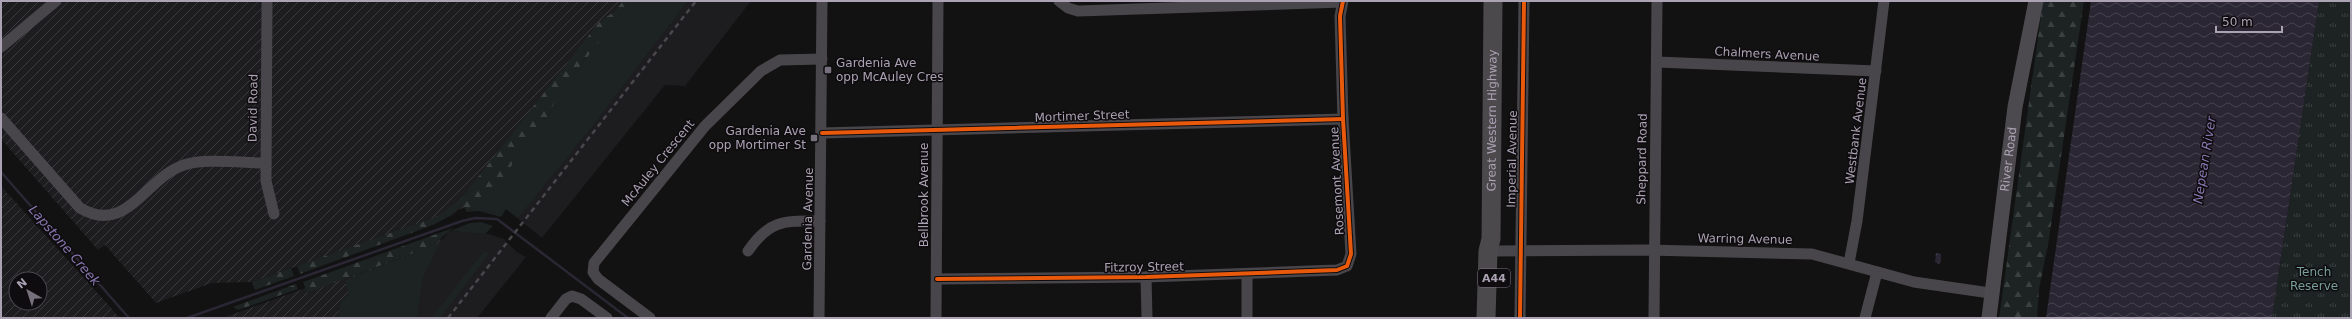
<svg xmlns="http://www.w3.org/2000/svg" width="2352" height="319" font-family="'DejaVu Sans',sans-serif">
  <defs>
    <pattern id="industrial-furrows" width="10" height="10" patternUnits="userSpaceOnUse"><rect width="10" height="10" fill="#1d1c1e"/><path d="M-1 1l2-2M0 10L10 0M9 11l2-2" fill="none" stroke="#3b3a3c"/></pattern>
    <pattern id="forest-firs" width="22" height="20" patternUnits="userSpaceOnUse"><rect width="22" height="20" fill="#1c2322"/><path d="M5 1l3.5 6h-7zM16 11l3.5 6h-7z" fill="#3a4040"/></pattern>
    <pattern id="park-tufts" width="24" height="20" patternUnits="userSpaceOnUse"><rect width="24" height="20" fill="#1c2322"/><path d="M3 7l-1-3M5 7V3M7 7l1-3M15 17l-1-3M17 17v-4M19 17l1-3" fill="none" stroke="#3a4040"/></pattern>
    <pattern id="water-waves" width="16" height="10" patternUnits="userSpaceOnUse"><rect width="16" height="10" fill="#2a2633"/><path d="M0 5q4-4 8 0t8 0" fill="none" stroke="#46424e"/></pattern>
  </defs>
  <rect width="100%" height="100%" fill="#121212"/>
  <g fill="#1d1c1e">
    <polygon points="631,1 751,1 685,86 665,85 542,238 496,201 467,212"/>
    <polygon points="450,231 489,234 504,239 517,252 526,257 477,318 383,318 434,248"/>
  </g>
  <g fill="url(#industrial-furrows)" fill-rule="evenodd">
    <polygon points="1,1 631,1 472,205 252,282 212,283 156,303 105,245 98,250 1,139"/>
    <path d="M1 186 120 318H1ZM16 279H40V303H16Z"/>
    <polygon points="443,239 383,318 222,318"/>
  </g>
  <g fill="#1c2322">
    <polygon points="631,1 688,1 591,128 518,218 506,209 501,217 479,211 467,212 486,205 505,180 515,158 550,113 557,96"/>
    <polygon points="481,222 493,226 485,234 450,231 470,223"/>
    <polygon points="442,240 423,277 417,318 338,318 340,304 349,294 345,280 432,246"/>
    <polygon points="484,251 490,253 440,318 431,318"/>
  </g>
  <g fill="url(#forest-firs)">
    <polygon points="623,1 631,1 557,96 550,113 515,158 505,180 486,205 467,212 463,205 452,215 433,225 300,274 297,266 438,216 461,199 600,21 614,12"/>
    <polygon points="2043,1 2084,1 2048,245 2039,289 2037,318 1999,318"/>
    <polygon points="453,228 432,246 307,293 303,282"/>
    <polygon points="291,268 294,276 255,290 252,282"/>
    <polygon points="296,284 298,289 238,310 233,307"/>
  </g>
  <polygon fill="url(#park-tufts)" points="2319,1 2351,1 2351,318 2272,318"/>
  <g fill="url(#water-waves)">
    <polygon points="2091,1 2319,1 2272,318 2046,318"/>
    <polygon points="1936,253 1941,254 1941,261 1939,264 1935,262"/>
  </g>
  <g fill="none" stroke-linecap="round" stroke-linejoin="round">
    <g stroke="#2a2633" stroke-width="2.5">
      <polyline points="1,172 129,318"/>
      <polyline points="187,318 462,221 475,218 497,219 628,318"/>
    </g>
    <g stroke="#49464b" stroke-width="11">
      <polyline points="267,1 266,181 274,214"/>
      <polyline points="1059,1 1068,8 1078,11 1342,2"/>
      <polyline points="1,47 56,1"/>
      <polyline points="1657,62 1876,71"/>
      <path d="M1 118 80 208C127 236 146 177 184 165 202 158 245 163 266 163"/>
      <polyline points="822,133 1343,119"/>
      <path d="M748 251C770 219 785 221 820 221"/>
      <polyline points="1494,251 1648,250 1812,254 1914,282 1990,293"/>
      <polyline points="1849,263 1857,221 1884,1"/>
      <polyline points="1146,277 1147,318"/>
      <polyline points="937,279 1146,277 1337,270 1347,266 1351,254 1343,119 1340,16 1343,1"/>
      <polyline points="551,318 566,299 572,296 581,299 607,318"/>
      <polyline points="650,318 598,279 593,272 594,263 705,126 761,71 780,60 822,59"/>
      <polyline points="819,318 822,1"/>
      <polyline points="936,318 938,1"/>
      <polyline points="1247,318 1247,274"/>
      <polyline points="1520,318 1524,1"/>
      <polyline points="1654,318 1657,1"/>
      <polyline points="1865,318 1877,272"/>
    </g>
    <path stroke="#4d4a4f" stroke-width="15" id="s1" d="M1989 318 2015 107 2036 1"/>
    <path stroke="#4b494c" stroke-width="19" id="s2" d="M1486 318 1488 251 1491 239 1493 1"/>
    <polyline stroke="#4a474c" stroke-width="2.5" stroke-dasharray="5 4" stroke-linecap="butt" points="448,318 696,1"/>
    <defs>
      <g id="cycleway">
        <polyline points="822,133 1343,119"/>
        <polyline points="937,279 1146,277 1337,270 1347,266 1351,254 1343,119 1340,16 1343,1"/>
        <polyline points="1520,318 1524,1"/>
      </g>
    </defs>
    <use href="#cycleway" stroke="#0e0c0e" stroke-width="6"/>
    <use href="#cycleway" stroke="#e8590c" stroke-width="4"/>
  </g>
  <g fill="#75707b" stroke="#0e0c0e" stroke-width="1.5">
    <rect x="824" y="66" width="8" height="8" rx="2"/>
    <rect x="810" y="134" width="8" height="8" rx="2"/>
  </g>
  <g text-anchor="middle" stroke-width="3" stroke-linejoin="round" paint-order="stroke">
    <rect fill="#0e0c0e" stroke="#7c7582" stroke-width="1" x="1478" y="269" width="32" height="18" rx="3"/>
    <g font-size="11" font-weight="bold" fill="#aba2b4">
      <text x="1494" y="282">A44</text>
    </g>
    <g font-size="12" fill="#aba2b4" stroke="#0e0c0e">
      <text transform="translate(1767 54) rotate(3)" y="4">Chalmers Avenue</text>
      <text transform="translate(253 108) rotate(-89)" y="4">David Road</text>
      <text transform="translate(1082 116) rotate(-2)" y="4">Mortimer Street</text>
      <text dy="4" stroke="none"><textPath href="#s2" startOffset="198">Great Western Highway</textPath></text>
      <text transform="translate(1856 131) rotate(-83)" y="4">Westbank Avenue</text>
      <text transform="translate(1512 159) rotate(-89)" y="4">Imperial Avenue</text>
      <text transform="translate(1642 159) rotate(-89)" y="4">Sheppard Road</text>
      <text dy="4" stroke="none"><textPath href="#s1" startOffset="160">River Road</textPath></text>
      <text transform="translate(658 163) rotate(-51)" y="4">McAuley Crescent</text>
      <text transform="translate(1337 181) rotate(-93)" y="4">Rosemont Avenue</text>
      <text transform="translate(924 195) rotate(-90)" y="4">Bellbrook Avenue</text>
      <text transform="translate(808 219) rotate(-89)" y="4">Gardenia Avenue</text>
      <text transform="translate(1745 239) rotate(1)" y="4">Warring Avenue</text>
      <text transform="translate(1144 267) rotate(-1)" y="4">Fitzroy Street</text>
    </g>
    <g font-size="12" fill="#aba2b4" stroke="#0e0c0e" text-anchor="start">
      <text x="836" y="67">Gardenia Ave<tspan x="836" dy="14">opp McAuley Cres</tspan></text>
      <text x="806" y="135" text-anchor="end">Gardenia Ave<tspan x="806" dy="14">opp Mortimer St</tspan></text>
    </g>
    <g font-size="12" fill="#799f9a" stroke="#0e0c0e">
      <text x="2314" y="276">Tench<tspan x="2314" dy="14">Reserve</tspan></text>
    </g>
    <g font-size="13" font-style="italic" fill="#8878b0" stroke="#0e0c0e">
      <text transform="translate(2204 160) rotate(-81)" y="5">Nepean River</text>
      <text transform="translate(65 245) rotate(49)" y="5">Lapstone Creek</text>
    </g>
  </g>
  <rect width="2352" height="319" fill="none" stroke="#aba2b4" stroke-width="4"/>
  <g transform="translate(28 291) rotate(321)"><circle r="19" fill="#0e0c0e" stroke="#4d4850"/>
  <path d="M0-3L7 15L0 10L-7 15Z" fill="#75707b"/>
  <text y="-6" font-size="11" font-weight="bold" text-anchor="middle" fill="#aba2b4">N</text>
  </g>
  <path d="M2216 26v6h66v-6" fill="none" stroke="#aba2b4" stroke-width="2"/>
  <text x="2222" y="26" font-size="12" fill="#aba2b4" stroke="#0e0c0e" stroke-width="3" paint-order="stroke">50 m</text>
</svg>
